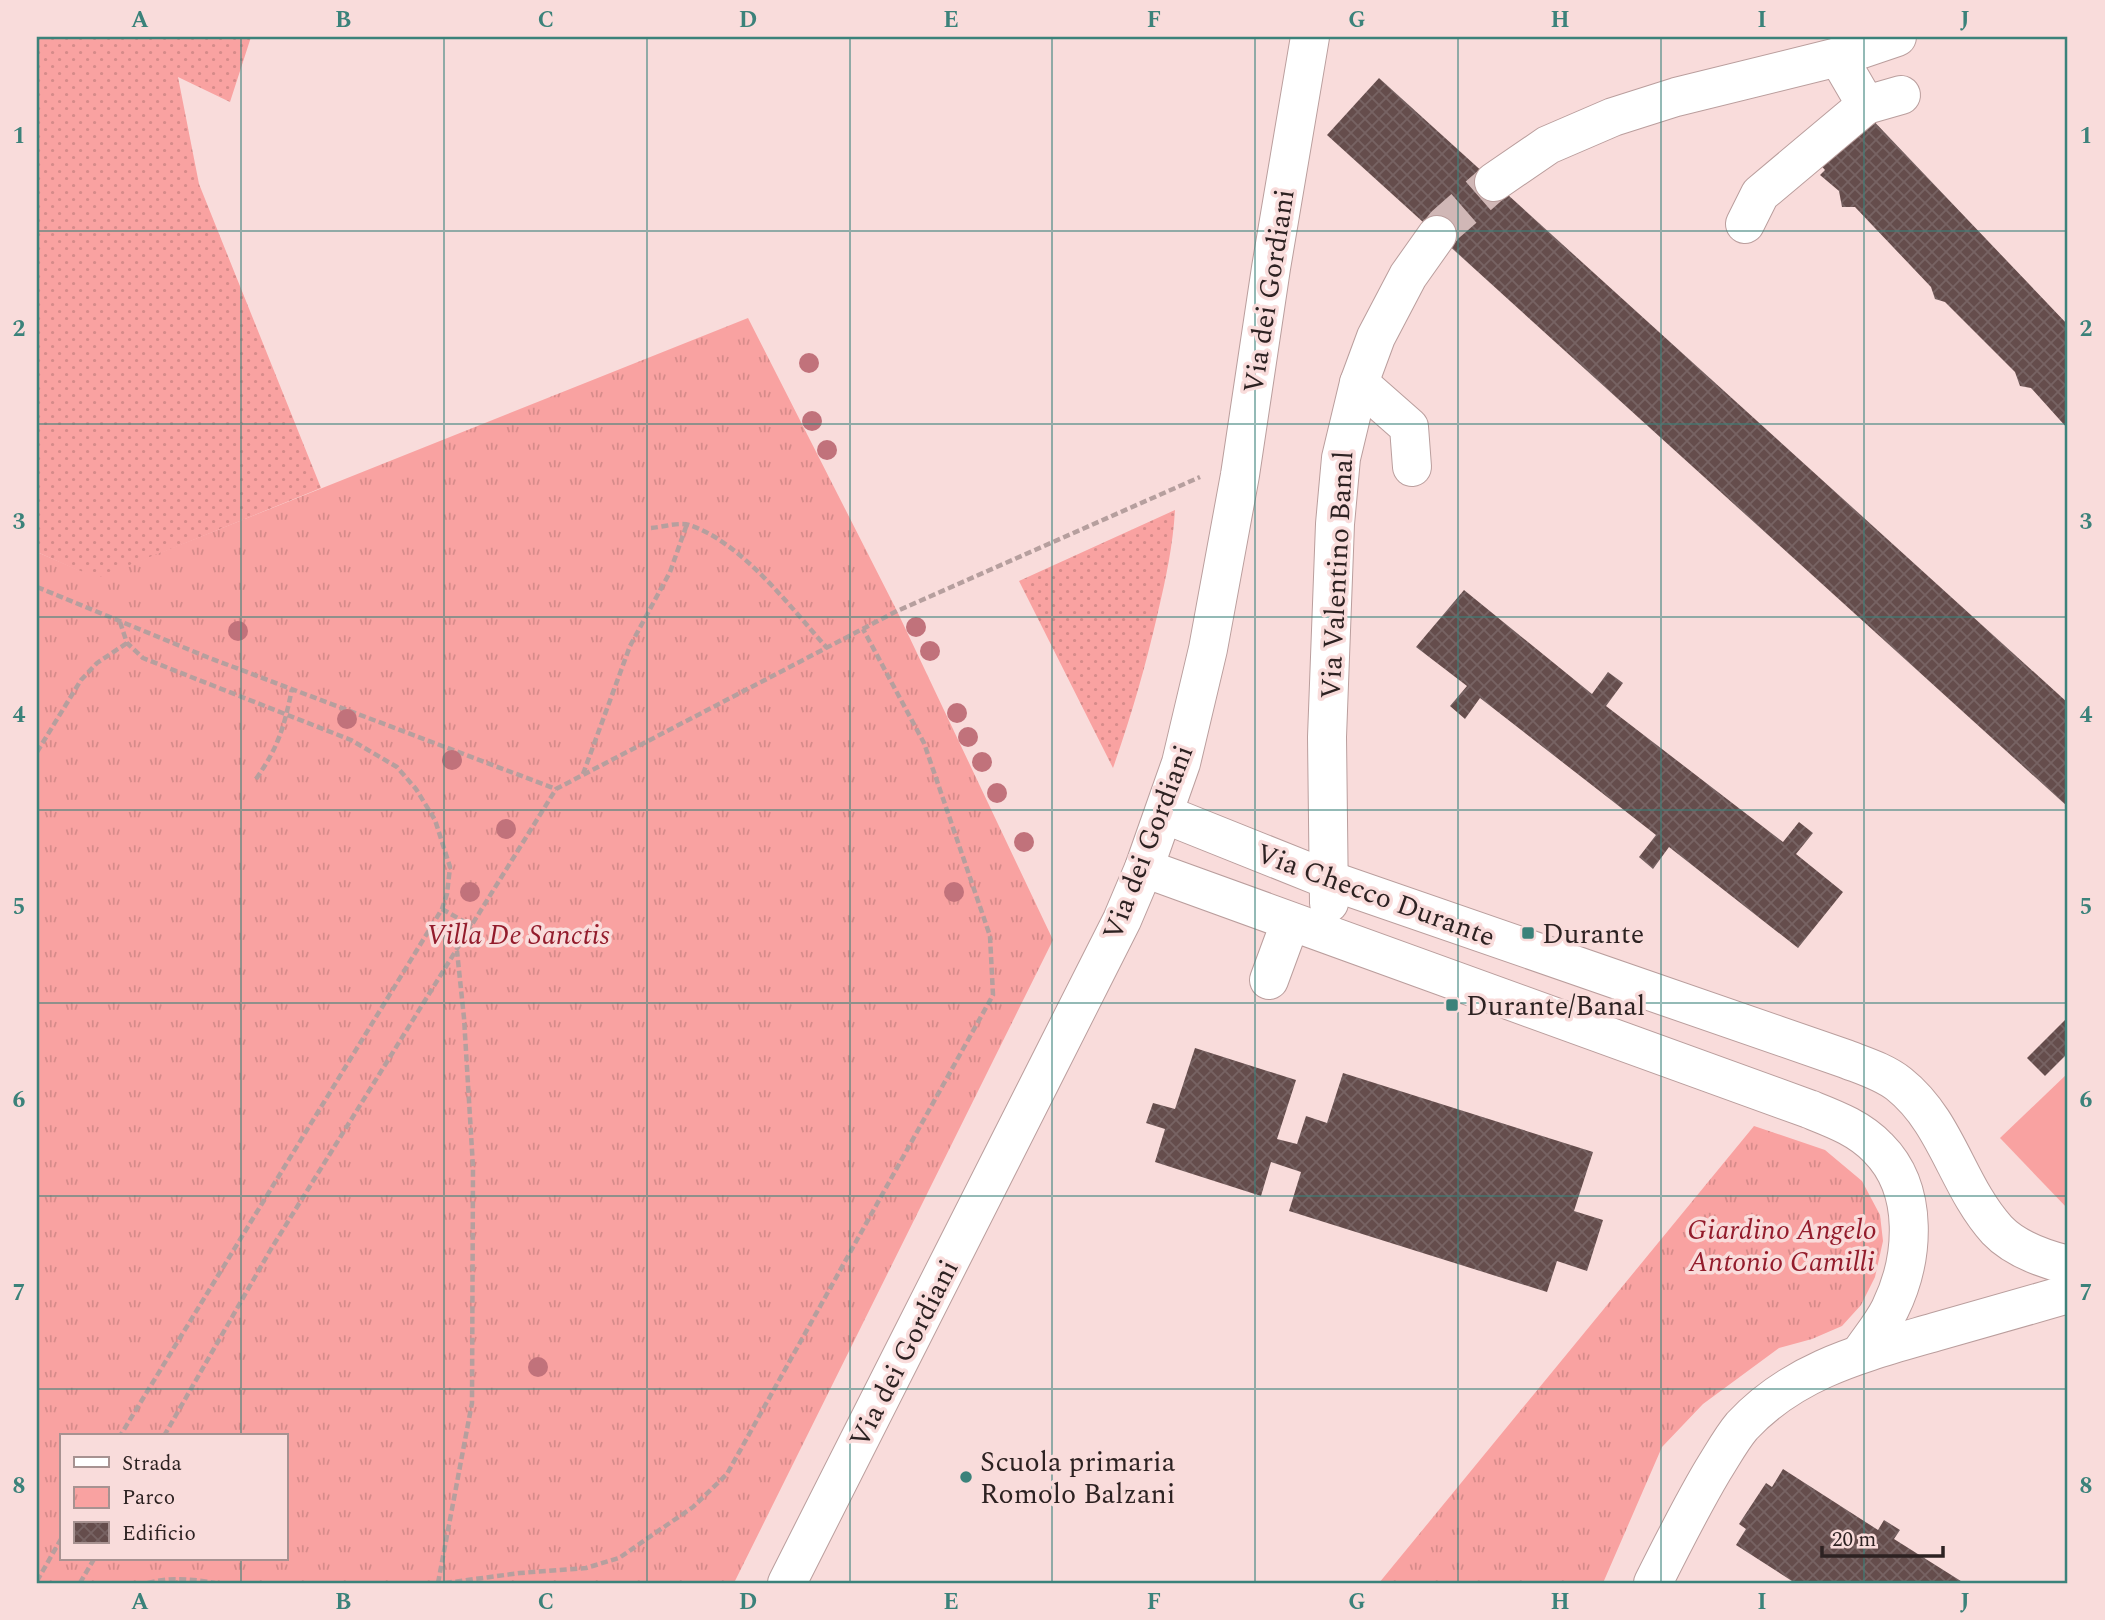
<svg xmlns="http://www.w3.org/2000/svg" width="2105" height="1620" font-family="Spectral,serif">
  <defs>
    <pattern id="grass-dots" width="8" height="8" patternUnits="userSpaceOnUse" patternTransform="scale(1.75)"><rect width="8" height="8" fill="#f9a2a1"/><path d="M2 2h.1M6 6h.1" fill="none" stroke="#d68b8a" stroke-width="1.8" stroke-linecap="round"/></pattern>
    <pattern id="park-tufts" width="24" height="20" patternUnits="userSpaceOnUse" patternTransform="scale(1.75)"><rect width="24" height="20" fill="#f9a2a1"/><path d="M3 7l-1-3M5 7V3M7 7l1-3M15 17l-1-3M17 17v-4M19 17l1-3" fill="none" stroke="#d68b8a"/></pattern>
    <pattern id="building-cross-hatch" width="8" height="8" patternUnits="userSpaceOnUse" patternTransform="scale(1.75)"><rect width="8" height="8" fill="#654d4c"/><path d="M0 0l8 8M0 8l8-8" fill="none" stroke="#776363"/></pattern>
  </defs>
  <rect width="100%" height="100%" fill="#f9dcdb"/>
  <g fill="url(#grass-dots)">
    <polygon points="37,37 251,37 230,102 178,77 199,184 321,488 97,579 37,552"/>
    <path d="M1175 510C1173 545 1166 578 1158 612 1146 665 1131 717 1113 768L1019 581Z"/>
  </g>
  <g fill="url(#park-tufts)" fill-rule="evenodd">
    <path d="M748 318 897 611 1053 940 734 1583H37V552L97 578ZM61 1436H285V1559H61Z"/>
    <polygon points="1754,1126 1825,1150 1862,1181 1880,1215 1883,1241 1875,1277 1861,1305 1842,1326 1812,1339 1779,1348 1703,1404 1662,1447 1603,1583 1379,1583"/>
  </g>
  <polygon fill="#f9a2a1" points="2068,1073 2068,1209 2000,1138"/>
  <g fill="url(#building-cross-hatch)">
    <polygon points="1379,78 2068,703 2068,807 1327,135"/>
    <polygon points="1866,113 2068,325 2068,429 2031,388 2020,386 2015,372 1945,302 1935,299 1931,287 1855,207 1842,207 1839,191 1820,175 1825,170 1816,160"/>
    <polygon points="1464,590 1592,694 1608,672 1623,683 1606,706 1783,842 1799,822 1813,833 1796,854 1843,892 1798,948 1669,847 1653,869 1639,857 1656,835 1480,698 1465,719 1450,706 1467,686 1416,647"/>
    <polygon points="2068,1017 2068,1053 2045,1076 2027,1058"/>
    <polygon points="1195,1048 1296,1080 1277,1139 1297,1144 1306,1116 1327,1123 1343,1073 1593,1152 1574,1211 1603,1220 1587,1271 1557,1261 1547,1292 1289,1211 1301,1172 1271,1162 1261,1196 1155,1162 1165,1129 1146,1123 1153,1103 1175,1109"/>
    <polygon points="1783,1469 1878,1530 1884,1520 1900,1530 1894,1539 1964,1583 1795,1583 1736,1545 1746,1529 1739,1524 1766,1483 1772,1487"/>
  </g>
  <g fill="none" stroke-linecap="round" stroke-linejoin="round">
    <polyline stroke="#d0b7b6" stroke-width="38" stroke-dasharray="38 19" stroke-linecap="butt" points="1437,235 1445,225 1494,182"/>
    <defs>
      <g id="minor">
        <polyline points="1866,105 1901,95"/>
        <polyline points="1494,182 1548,145 1613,117 1676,97 1838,57 1897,37"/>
        <polyline points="1745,224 1760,194 1866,105 1838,57"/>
        <polyline points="1359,383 1409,427 1412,467"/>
        <path d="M1164 814 1329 880 1846 1059C1864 1066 1884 1072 1899 1084 1947 1122 1957 1186 1997 1230 2015 1249 2044 1259 2068 1265"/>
        <path d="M1144 868 1809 1109C1834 1119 1859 1128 1878 1148 1920 1190 1914 1260 1890 1309 1882 1325 1870 1339 1860 1354"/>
        <polyline points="1329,903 1327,737 1335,524 1341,458 1359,383 1376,337 1408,276 1437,235"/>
        <polyline points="1269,980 1290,923"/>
        <polyline points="787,1583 1122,920 1144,868 1181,763 1208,649 1240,475 1271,268 1310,37"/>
        <path d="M1653 1583C1672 1545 1691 1507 1713 1470 1722 1456 1731 1439 1742 1426 1795 1369 1863 1353 1935 1332 1980 1319 2024 1307 2068 1294"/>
      </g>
    </defs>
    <use href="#minor" stroke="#ba9e9d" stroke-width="40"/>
    <g stroke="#b69f9e" stroke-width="4.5" stroke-dasharray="7 3.5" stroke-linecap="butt">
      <path d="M651 528C663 527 679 522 689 525 742 542 791 608 827 648"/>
      <polyline points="37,587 207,657 556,789"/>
      <polyline points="120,622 127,643 143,658 351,740 397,767 416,789 435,820 450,867 447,894 442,909 120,1436"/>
      <polyline points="37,752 81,680 97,663 127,643"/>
      <polyline points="583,774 630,646 670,572 687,524"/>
      <path d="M256 779C279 746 284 727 292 689"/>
      <polyline points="442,909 472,926"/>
      <polyline points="164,1436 271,1249 556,789 897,611 1200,477"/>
      <polyline points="37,1581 61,1539"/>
      <polyline points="80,1583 94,1559"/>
      <path d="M148 1583C169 1577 194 1579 215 1583"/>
      <polyline points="438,1583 472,1403 473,1167 464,1018 457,951"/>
      <polyline points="445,1583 520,1573 586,1568 619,1558 693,1507 727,1474 993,995 990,936 924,743 863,629"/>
    </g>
    <use href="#minor" stroke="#fff" stroke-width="38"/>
  </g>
  <g fill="#c1727b">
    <circle cx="809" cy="363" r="10"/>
    <circle cx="812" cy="421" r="10"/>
    <circle cx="827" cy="450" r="10"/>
    <circle cx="916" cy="627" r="10"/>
    <circle cx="238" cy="631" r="10"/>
    <circle cx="930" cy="651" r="10"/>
    <circle cx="957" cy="713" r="10"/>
    <circle cx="347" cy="719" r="10"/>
    <circle cx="968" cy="737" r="10"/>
    <circle cx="452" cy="760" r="10"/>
    <circle cx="982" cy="762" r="10"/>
    <circle cx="997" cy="793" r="10"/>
    <circle cx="506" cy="829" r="10"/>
    <circle cx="1024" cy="842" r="10"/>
    <circle cx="470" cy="892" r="10"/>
    <circle cx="954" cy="892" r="10"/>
    <circle cx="538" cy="1367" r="10"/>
  </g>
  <path fill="none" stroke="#3b827a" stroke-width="2" stroke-opacity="0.55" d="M241 37V1436M444 37V1583M647 37V1583M850 37V1583M1052 37V1583M1255 37V1583M1458 37V1583M1661 37V1583M1864 37V1583M37 231H2068M37 424H2068M37 617H2068M37 810H2068M37 1003H2068M37 1196H2068M37 1389H2068M241 1559V1583"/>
  <g fill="#3b827a" stroke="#f9dcdb" stroke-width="2.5">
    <rect x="1521" y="926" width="14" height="14" rx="3.5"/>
    <rect x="1445" y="998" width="14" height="14" rx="3.5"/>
    <circle cx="966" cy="1477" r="7"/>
  </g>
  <g text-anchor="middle" stroke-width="7" stroke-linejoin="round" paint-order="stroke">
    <g font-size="28" fill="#2d2222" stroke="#f9dcdb">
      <text transform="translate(1268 291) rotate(-81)" y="10">Via dei Gordiani</text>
      <text transform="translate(1336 575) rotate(-87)" y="10">Via Valentino Banal</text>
      <text transform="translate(1147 842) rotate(-69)" y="10">Via dei Gordiani</text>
      <text transform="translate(1376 894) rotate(20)" y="10">Via Checco Durante</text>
      <text transform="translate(903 1353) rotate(-63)" y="10">Via dei Gordiani</text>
    </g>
    <g font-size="28" fill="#2d2222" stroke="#f9dcdb" text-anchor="start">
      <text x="1542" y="943">Durante</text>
      <text x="1466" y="1015">Durante/Banal</text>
      <text x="980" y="1471">Scuola primaria<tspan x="980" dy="32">Romolo Balzani</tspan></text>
    </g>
    <g font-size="28" font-style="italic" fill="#931c2c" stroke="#f9dcdb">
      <text x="518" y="944">Villa De Sanctis</text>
      <text x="1782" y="1239">Giardino Angelo<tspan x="1782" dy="32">Antonio Camilli</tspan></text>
    </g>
  </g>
  <rect width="2105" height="1620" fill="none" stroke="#f9dcdb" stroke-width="77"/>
  <rect x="60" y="1434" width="228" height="126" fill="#f9dcdb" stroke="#a79291" stroke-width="2"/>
  <rect x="74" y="1457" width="35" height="10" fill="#ffffff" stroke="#a79291" stroke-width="2"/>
  <text x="122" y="1470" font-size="21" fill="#2d2222">Strada</text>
  <rect x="74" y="1487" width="35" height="21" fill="url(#park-tufts)" stroke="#a79291" stroke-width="2"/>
  <text x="122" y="1504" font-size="21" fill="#2d2222">Parco</text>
  <rect x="74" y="1522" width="35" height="21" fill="url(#building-cross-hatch)" stroke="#a79291" stroke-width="2"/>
  <text x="122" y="1540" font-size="21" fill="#2d2222">Edificio</text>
  <path d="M1822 1546v10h121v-10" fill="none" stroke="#2d2222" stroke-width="3.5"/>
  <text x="1832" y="1546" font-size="21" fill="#2d2222" stroke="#f9dcdb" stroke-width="5" paint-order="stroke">20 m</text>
  <rect x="38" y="38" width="2028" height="1544" fill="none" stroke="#3b827a" stroke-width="2.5"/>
  <g font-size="23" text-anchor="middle" font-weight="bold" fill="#3b827a">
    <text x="140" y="27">A</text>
    <text x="343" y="27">B</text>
    <text x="546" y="27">C</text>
    <text x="748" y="27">D</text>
    <text x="951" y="27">E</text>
    <text x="1154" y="27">F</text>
    <text x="1357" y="27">G</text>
    <text x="1560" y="27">H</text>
    <text x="1762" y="27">I</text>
    <text x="1965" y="27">J</text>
    <text x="19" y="143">1</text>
    <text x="2086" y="143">1</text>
    <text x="19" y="336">2</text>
    <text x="2086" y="336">2</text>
    <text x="19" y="529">3</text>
    <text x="2086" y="529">3</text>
    <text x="19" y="722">4</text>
    <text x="2086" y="722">4</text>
    <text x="19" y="914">5</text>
    <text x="2086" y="914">5</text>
    <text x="19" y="1107">6</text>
    <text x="2086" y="1107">6</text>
    <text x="19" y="1300">7</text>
    <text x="2086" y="1300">7</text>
    <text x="19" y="1493">8</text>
    <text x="2086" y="1493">8</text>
    <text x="140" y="1609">A</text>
    <text x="343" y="1609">B</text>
    <text x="546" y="1609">C</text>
    <text x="748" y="1609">D</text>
    <text x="951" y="1609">E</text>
    <text x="1154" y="1609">F</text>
    <text x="1357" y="1609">G</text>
    <text x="1560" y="1609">H</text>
    <text x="1762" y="1609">I</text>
    <text x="1965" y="1609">J</text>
  </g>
</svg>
